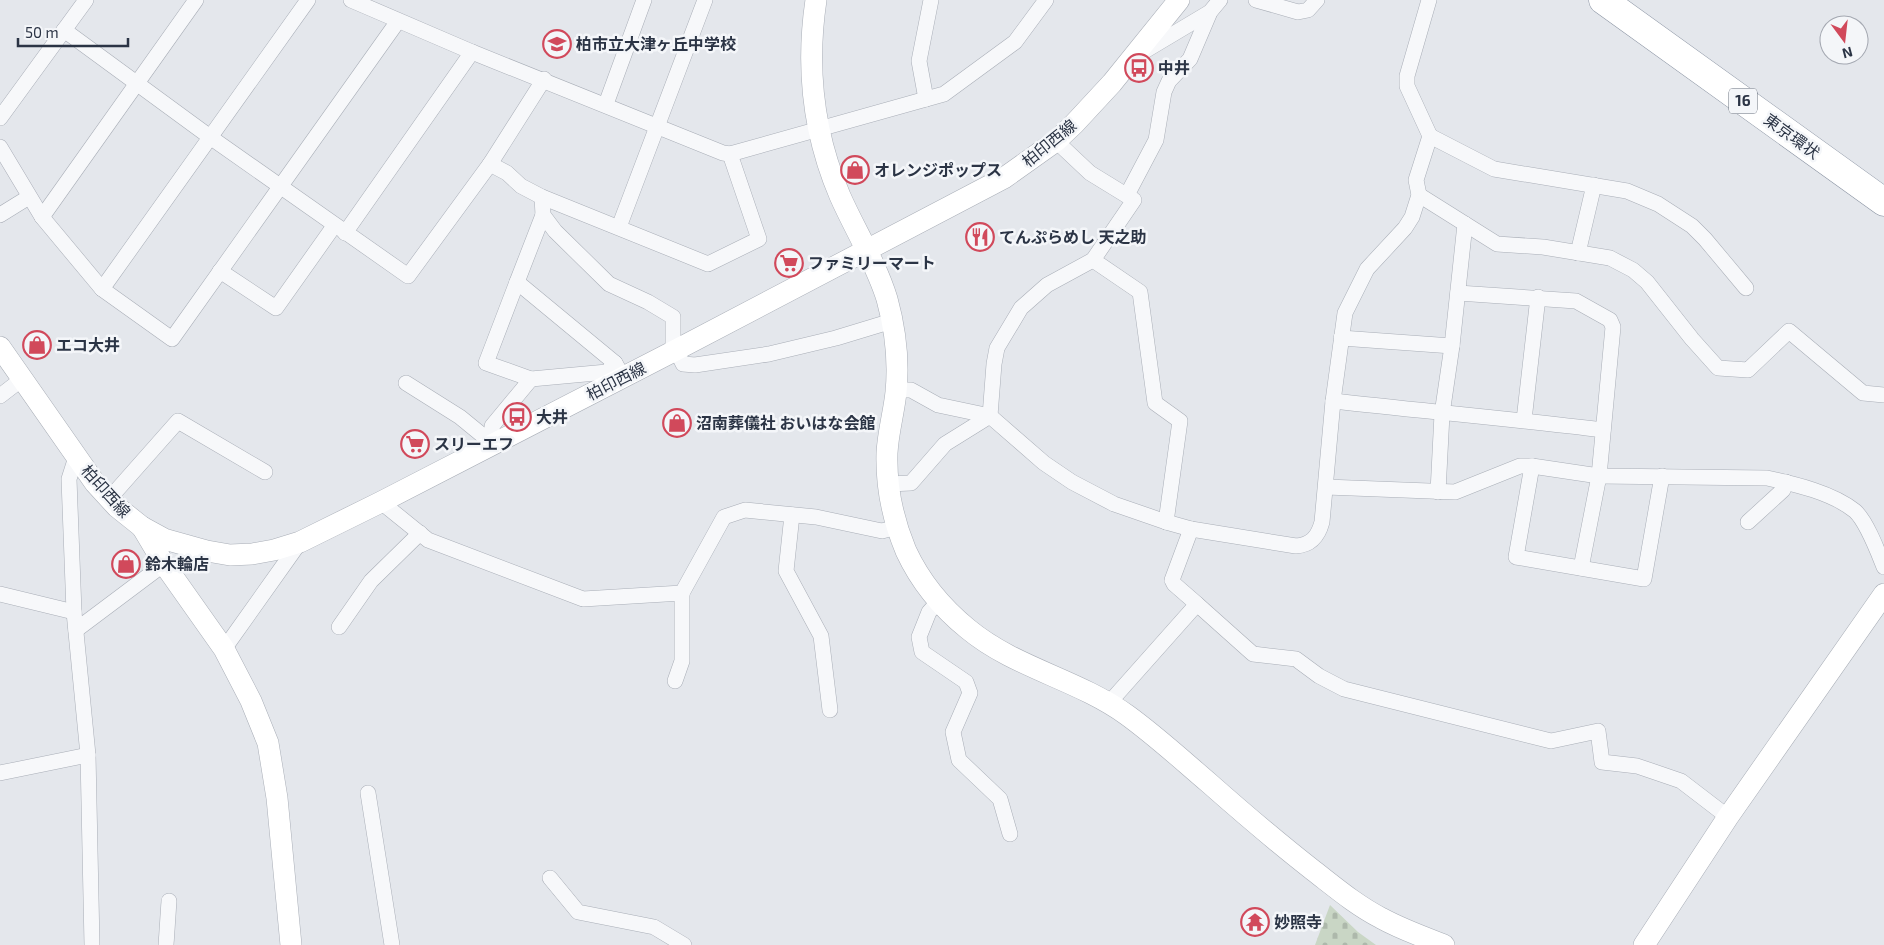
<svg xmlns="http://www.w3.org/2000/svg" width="1884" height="945" font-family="'Exo 2','Noto Sans JP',sans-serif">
  <defs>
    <pattern id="cemetery-stones" width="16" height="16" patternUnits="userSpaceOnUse" patternTransform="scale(1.25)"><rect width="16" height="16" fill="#c9d6c5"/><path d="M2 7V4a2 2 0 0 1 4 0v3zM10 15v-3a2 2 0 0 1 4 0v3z" fill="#adb8ab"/></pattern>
  </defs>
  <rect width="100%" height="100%" fill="#e4e7ec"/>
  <polygon fill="url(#cemetery-stones)" points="1330,905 1358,932 1376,945 1315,945"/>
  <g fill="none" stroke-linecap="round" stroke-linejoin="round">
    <defs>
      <g id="street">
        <polyline points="351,0 472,52 723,153 730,154"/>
        <polyline points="1256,0 1298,12 1308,10 1317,0"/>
        <polyline points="64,30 210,137 408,276 490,164 544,79"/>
        <polyline points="1143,52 1210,12"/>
        <polyline points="926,99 919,61 931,0"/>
        <polyline points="606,104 644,0"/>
        <polyline points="0,118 86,0"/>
        <polyline points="1430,136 1494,169 1627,191 1658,204 1692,226 1705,239 1746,288"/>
        <polyline points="1056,141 1090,173 1134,200 1093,260 1140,292 1155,403 1180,421 1166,522"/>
        <polyline points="0,147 42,217 102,289 172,339 398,21"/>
        <polyline points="490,164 507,173 521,186 542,197 708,264 759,239 730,154 944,94 1015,42 1046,0"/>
        <polyline points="1127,195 1156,140 1164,92 1169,81 1190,59 1210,12 1220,0"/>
        <polyline points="1419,195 1497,244 1543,247 1610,258 1633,270 1647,282 1692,339 1718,368 1748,370 1789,331 1863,393 1884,395"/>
        <polyline points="542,197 543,215 555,231 609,284 648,302 673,317 673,344 683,364 695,365 769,354 836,338 892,321"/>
        <polyline points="0,215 29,197"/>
        <polyline points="543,215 517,282 615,363 623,377"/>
        <polyline points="42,217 196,0"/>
        <polyline points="619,227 705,0"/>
        <polyline points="345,233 472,52"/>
        <polyline points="1578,253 1594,185"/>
        <polyline points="220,271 276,308 334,226"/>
        <polyline points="102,289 308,0"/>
        <polyline points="1458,293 1576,301 1610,320 1613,327 1599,476 1581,568"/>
        <polyline points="1341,338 1452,346"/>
        <polyline points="531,379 607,372 615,363"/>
        <polyline points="406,383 460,417 493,444 492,426 531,379 486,363 517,282"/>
        <path d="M896 390H911L938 405 990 416 1044 463 1072 482 1114 504 1166 522 1191 529 1296 546C1311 545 1318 537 1322 522L1333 401 1345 313 1367 269 1405 228 1412 217 1419 195 1416 180 1430 136 1407 86V76L1429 0"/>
        <polyline points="0,396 22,379"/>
        <path d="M1333 401C1423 411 1513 419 1603 430"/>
        <polyline points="1524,420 1538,297"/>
        <polyline points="76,457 69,479 74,612 88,755 92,945"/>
        <polyline points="1532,466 1516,557 1644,579 1662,476"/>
        <polyline points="889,484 911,483 945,444 990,416 994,364 997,348 1021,308 1047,285 1093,260"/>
        <path d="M1326 487 1455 492 1520 466H1532L1599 476 1767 478C1795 484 1833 493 1855 511 1867 522 1878 552 1884 567"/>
        <polyline points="1438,492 1442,414 1452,346 1465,224"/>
        <polyline points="109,499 178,421 265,472"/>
        <polyline points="381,502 428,540 583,599 682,593 724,517 745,510 816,517 882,531 897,527"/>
        <polyline points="792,515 786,571 821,636 830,710"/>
        <polyline points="1748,522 1783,490 1786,482"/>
        <polyline points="0,594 74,612"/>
        <polyline points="939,601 929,612 919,637 922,652 966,682 970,693 953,732 959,760 1000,799 1010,834"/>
        <polyline points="1197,604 1253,654 1296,659 1319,676 1344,689 1551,741 1598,731 1602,762 1637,766 1681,781 1728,817"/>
        <polyline points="339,627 371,581 420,533"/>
        <polyline points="76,630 164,564"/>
        <polyline points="224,649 300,542"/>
        <polyline points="675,681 682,661 682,593"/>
        <polyline points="1109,703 1197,604 1174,584 1172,580 1191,529"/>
        <polyline points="0,773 88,755"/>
        <polyline points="368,793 392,945"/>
        <polyline points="550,878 578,912 654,927 684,945"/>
        <polyline points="166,945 169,901"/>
      </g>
      <g id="secondary">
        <path d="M816 0C806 67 813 133 840 196 855 230 876 263 887 299 895 328 899 361 896 392 894 412 888 432 887 453 886 487 893 520 906 551 920 581 942 608 968 629 1015 668 1077 679 1127 715 1156 736 1182 760 1209 783 1243 813 1278 843 1314 871 1336 888 1356 905 1381 918 1401 929 1423 937 1444 945"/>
        <polyline points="0,347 95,483 117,507 142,527 164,539 207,551 230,555 252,554 274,550 300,542 381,502 676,350 1004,178 1056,141 1074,124 1112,83 1179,0"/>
        <polyline points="142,527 164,564 224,649 251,701 268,743 277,798 291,945"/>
        <polyline points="1644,945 1728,817 1884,594"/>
      </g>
      <polyline id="highway" points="1603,0 1884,202"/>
    </defs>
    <use href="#street" stroke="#a9aeb7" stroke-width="16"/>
    <use href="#secondary" stroke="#a9aeb7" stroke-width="22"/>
    <use href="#highway" stroke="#8b94a3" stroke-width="29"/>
    <use href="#street" stroke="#f7f8fa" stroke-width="15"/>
    <use href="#secondary" stroke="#fff" stroke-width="21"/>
    <use href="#highway" stroke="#fff" stroke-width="28"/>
  </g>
  <defs>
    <symbol id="school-ring" viewBox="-11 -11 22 22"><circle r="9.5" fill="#f4f6f9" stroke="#d1495b" stroke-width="1.5"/><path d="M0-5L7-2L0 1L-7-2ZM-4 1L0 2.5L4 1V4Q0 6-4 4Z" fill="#d1495b"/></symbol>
    <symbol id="bus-ring" viewBox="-11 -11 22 22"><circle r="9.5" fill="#f4f6f9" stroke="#d1495b" stroke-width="1.5"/><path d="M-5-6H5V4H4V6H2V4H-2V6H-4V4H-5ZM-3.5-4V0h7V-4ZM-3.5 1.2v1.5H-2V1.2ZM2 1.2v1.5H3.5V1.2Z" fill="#d1495b"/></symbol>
    <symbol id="shop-ring" viewBox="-11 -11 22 22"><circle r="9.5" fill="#f4f6f9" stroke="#d1495b" stroke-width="1.5"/><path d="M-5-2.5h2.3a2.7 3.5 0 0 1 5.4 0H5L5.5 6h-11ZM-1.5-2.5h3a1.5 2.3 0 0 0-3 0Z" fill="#d1495b"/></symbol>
    <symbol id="restaurant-ring" viewBox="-11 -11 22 22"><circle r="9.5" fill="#f4f6f9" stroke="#d1495b" stroke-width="1.5"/><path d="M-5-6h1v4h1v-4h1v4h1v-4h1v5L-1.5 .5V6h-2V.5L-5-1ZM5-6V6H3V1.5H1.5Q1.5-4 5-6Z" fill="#d1495b"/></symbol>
    <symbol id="supermarket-ring" viewBox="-11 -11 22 22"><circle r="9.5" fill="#f4f6f9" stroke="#d1495b" stroke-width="1.5"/><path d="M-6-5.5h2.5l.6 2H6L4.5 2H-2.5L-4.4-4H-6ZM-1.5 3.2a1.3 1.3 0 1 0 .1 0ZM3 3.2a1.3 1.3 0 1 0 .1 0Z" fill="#d1495b"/></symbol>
    <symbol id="temple-ring" viewBox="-11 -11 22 22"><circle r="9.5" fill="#f4f6f9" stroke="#d1495b" stroke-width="1.5"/><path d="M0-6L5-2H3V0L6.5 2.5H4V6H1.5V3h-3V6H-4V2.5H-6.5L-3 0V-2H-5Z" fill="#d1495b"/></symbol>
  </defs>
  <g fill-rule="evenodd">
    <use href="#school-ring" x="541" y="28" width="32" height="32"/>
    <use href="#bus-ring" x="1123" y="52" width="32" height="32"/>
    <use href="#shop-ring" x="839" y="154" width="32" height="32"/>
    <use href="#restaurant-ring" x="964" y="221" width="32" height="32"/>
    <use href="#supermarket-ring" x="773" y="247" width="32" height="32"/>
    <use href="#shop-ring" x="21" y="329" width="32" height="32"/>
    <use href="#bus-ring" x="501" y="401" width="32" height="32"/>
    <use href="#shop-ring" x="661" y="407" width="32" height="32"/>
    <use href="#supermarket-ring" x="399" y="428" width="32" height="32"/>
    <use href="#shop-ring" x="110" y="548" width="32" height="32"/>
    <use href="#temple-ring" x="1239" y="906" width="32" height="32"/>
  </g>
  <g text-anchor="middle" stroke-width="5" stroke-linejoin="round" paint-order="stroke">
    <rect fill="#f4f6f9" stroke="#676e7b" stroke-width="1" x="1729" y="88.5" width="28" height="25" rx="4"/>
    <g font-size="15" font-weight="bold" fill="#2b3445">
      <text x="1743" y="106">16</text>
    </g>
    <g font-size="16" font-weight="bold" fill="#2b3445" stroke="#f4f6f9" text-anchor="start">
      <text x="576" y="50">柏市立大津ヶ丘中学校</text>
      <text x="1158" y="74">中井</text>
      <text x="874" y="176">オレンジポップス</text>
      <text x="999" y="243">てんぷらめし 天之助</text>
      <text x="808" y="269">ファミリーマート</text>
      <text x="56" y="351">エコ大井</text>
      <text x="536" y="423">大井</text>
      <text x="696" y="429">沼南葬儀社 おいはな会館</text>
      <text x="434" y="450">スリーエフ</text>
      <text x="145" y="570">鈴木輪店</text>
      <text x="1274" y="928">妙照寺</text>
    </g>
    <g font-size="16" fill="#2b3445" stroke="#f4f6f9">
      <text transform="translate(1792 136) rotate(36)" y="6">東京環状</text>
      <text transform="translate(1049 143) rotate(-39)" y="6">柏印西線</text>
      <text transform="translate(616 381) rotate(-27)" y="6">柏印西線</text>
      <text transform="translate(106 491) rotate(48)" y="6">柏印西線</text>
    </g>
  </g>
  <g transform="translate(1844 40) rotate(165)"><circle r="24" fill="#f4f6f9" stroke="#a4a8b1"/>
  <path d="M0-4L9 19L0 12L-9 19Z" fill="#d1495b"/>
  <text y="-8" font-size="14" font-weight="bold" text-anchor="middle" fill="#2b3445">N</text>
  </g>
  <path d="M18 38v8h110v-8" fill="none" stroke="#2b3445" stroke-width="2.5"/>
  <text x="25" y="38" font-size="15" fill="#2b3445" stroke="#f4f6f9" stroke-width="4" paint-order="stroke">50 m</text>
</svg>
